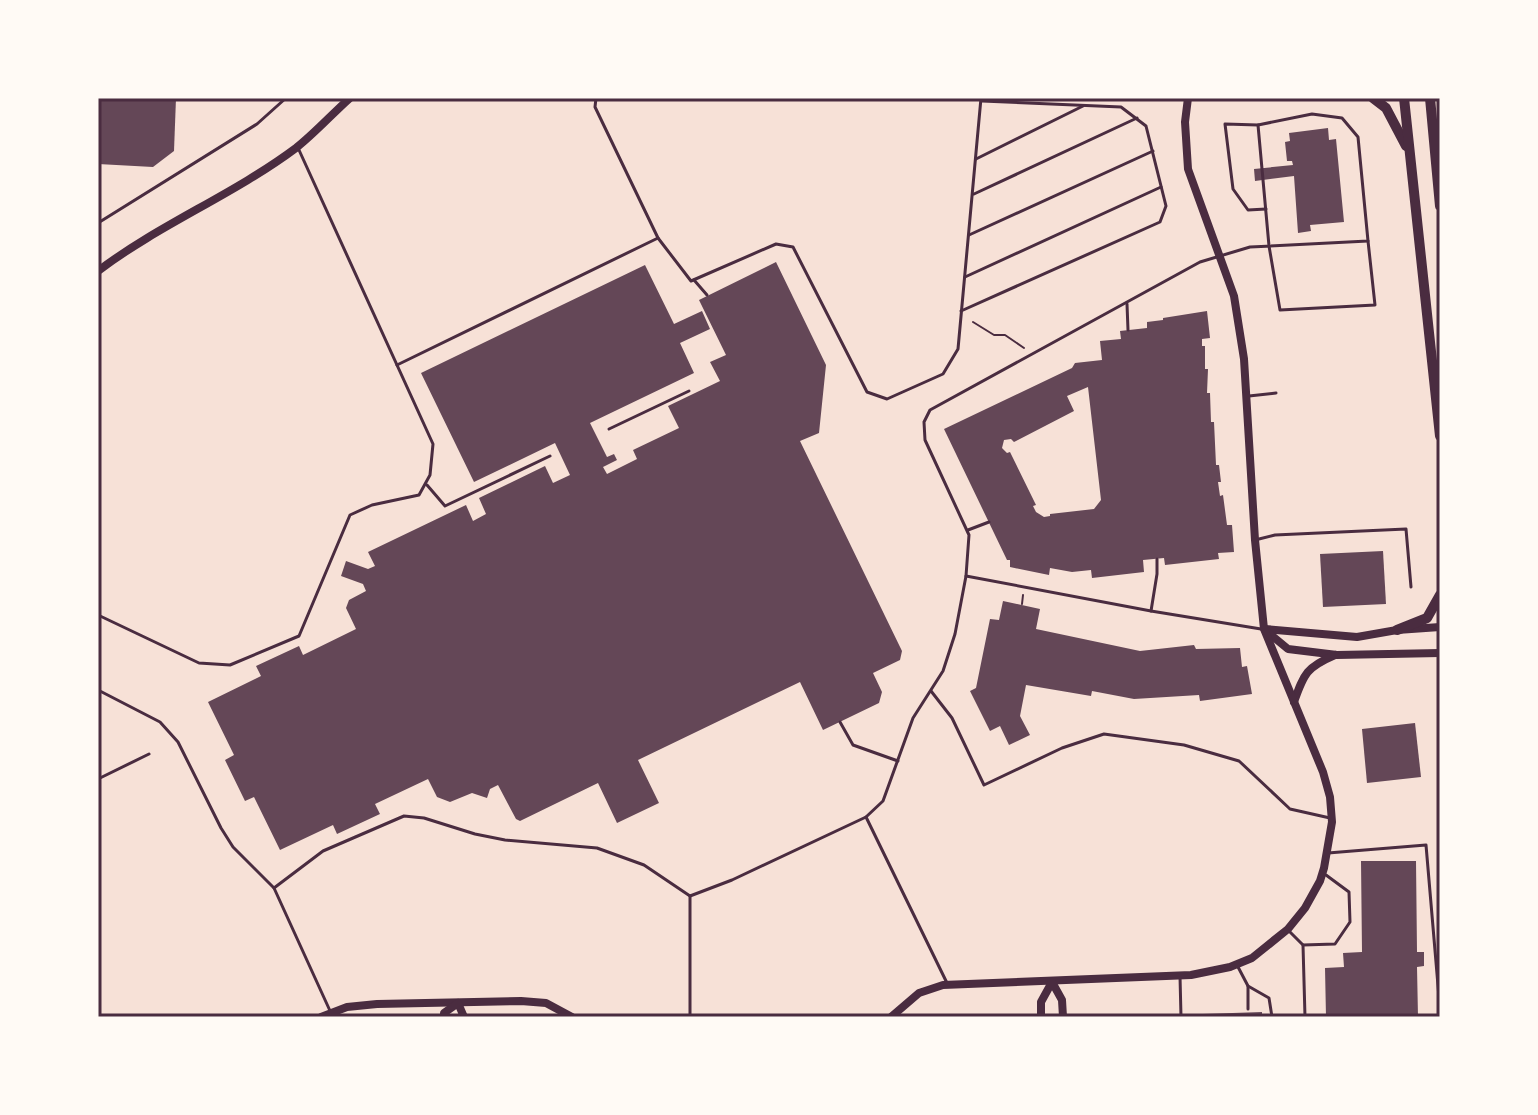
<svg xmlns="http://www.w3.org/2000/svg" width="1538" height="1115" font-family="Roboto,sans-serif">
  <rect width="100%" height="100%" fill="#f7e1d7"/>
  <g fill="#644757" fill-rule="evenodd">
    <polygon points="98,98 176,98 174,151 153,167 98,164"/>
    <polygon points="1328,128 1329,140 1336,139 1344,222 1310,225 1311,231 1298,233 1294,176 1255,181 1254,169 1293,165 1292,161 1287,161 1285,142 1290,141 1289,133"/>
    <polygon points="776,262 826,365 819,433 800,441 902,651 900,660 873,673 882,692 879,703 823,730 800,682 638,760 659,803 617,823 598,783 520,821 516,819 498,785 490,789 487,798 472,793 450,802 437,797 428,779 375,804 380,814 337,834 333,825 280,850 254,797 245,801 225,760 234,755 208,702 261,676 256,666 299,646 303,655 356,629 346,608 349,600 366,591 363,584 341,576 346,561 368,569 375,566 368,552 466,505 473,521 486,514 479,498 545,466 553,483 570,475 555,443 474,482 421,373 645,265 674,324 702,311 710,329 680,343 694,373 590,423 607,457 614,454 617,460 603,467 607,474 637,459 633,450 679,428 668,406 720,381 710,362 726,355 699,300"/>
    <path d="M1207 311 1210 338 1202 339V346H1205V369H1208L1207 393H1210L1211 422H1214L1216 465H1219L1221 482H1218L1220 496 1223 495 1227 525H1232L1234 552 1218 553 1219 559 1165 565 1164 558 1143 560 1144 572 1092 578 1091 570 1072 572 1050 568 1049 575 1010 567V560H1007L944 429 1072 368 1075 363 1102 360 1100 341 1121 339 1120 331 1147 328V322L1163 320V318ZM1088 387 1101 500 1094 509 1050 514V516L1044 517 1036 512 1033 506 1036 505 1010 452 1007 453 1002 448 1004 440 1011 439 1014 442 1074 411 1067 396Z"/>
    <polygon points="1383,551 1386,604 1323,607 1320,554"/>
    <polygon points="1003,601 1040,609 1036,629 1140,651 1194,645 1196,649 1240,648 1242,667 1247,666 1252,694 1200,701 1199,695 1134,699 1092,691 1091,696 1026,685 1020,716 1030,735 1009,745 1000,726 990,731 970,691 976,688 990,619 999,620"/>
    <polygon points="1415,723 1421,777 1367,783 1362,729"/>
    <polygon points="1361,861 1416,861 1417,952 1424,952 1424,966 1417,967 1418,1017 1326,1017 1325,968 1344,967 1343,953 1362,952"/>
    <polygon points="1262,1012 1262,1017 1203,1017 1203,1014"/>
  </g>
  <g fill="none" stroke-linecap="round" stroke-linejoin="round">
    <g stroke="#4a2c40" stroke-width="2">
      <polyline points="973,322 994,335 1005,335 1024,348"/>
      <polyline points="1022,604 1023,595"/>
    </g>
    <g stroke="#4a2c40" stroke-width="3">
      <polyline points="1258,125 1269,246 1280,310 1375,305 1368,241"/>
      <polyline points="976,159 1083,106"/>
      <polyline points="974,194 1137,118"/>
      <polyline points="98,223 257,124 286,98"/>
      <polyline points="969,235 1153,151"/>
      <polyline points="658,238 691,281 776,244 793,247 867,392 887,399 943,374 958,349 981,98"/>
      <polyline points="965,277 1161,187"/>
      <polyline points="694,280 707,295"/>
      <polyline points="1127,304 1128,330"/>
      <polyline points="961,311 1160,222 1166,206 1146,126 1121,107 982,101"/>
      <polyline points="397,365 658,238 595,107 596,98"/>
      <polyline points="1249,396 1276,393"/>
      <polyline points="609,429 689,391"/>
      <polyline points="427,485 445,506 550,456"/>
      <polyline points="968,530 989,522"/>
      <polyline points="1255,540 1275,535 1406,529 1411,587"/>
      <polyline points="966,576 1151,611 1261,629"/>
      <polyline points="1151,611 1157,574 1157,559"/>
      <polyline points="98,615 199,663 230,665 299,636 350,515 372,505 419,495 430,475 433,444 299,150"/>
      <polyline points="98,690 160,722 178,742 221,828 233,847 274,888"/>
      <polyline points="931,691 952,718 984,785 1062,748 1104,734 1184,745 1239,761 1290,809 1330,818"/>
      <polyline points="840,722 853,745 898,761"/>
      <polyline points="98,779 149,754"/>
      <polyline points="866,817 947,983"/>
      <polyline points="1328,853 1426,845 1440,1009"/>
      <polyline points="690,896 690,1017"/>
      <polyline points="1289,931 1303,945 1305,1017"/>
      <polyline points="1303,945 1335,944 1350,922 1349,892 1326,875"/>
      <polyline points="1237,965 1248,986 1269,998 1272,1017"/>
      <polyline points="1180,976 1181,1017"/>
      <polyline points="1248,986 1248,1009"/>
      <polyline points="331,1013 274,888 323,851 404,816 424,818 475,834 505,840 597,848 644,865 690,896 732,880 866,817 883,801 913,718 943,671 955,634 966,576 969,535 925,440 924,422 930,410 1200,262 1250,247 1368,241 1358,137 1342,118 1312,114 1258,125 1225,124 1233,189 1248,210 1266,209"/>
    </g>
    <g stroke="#4a2c40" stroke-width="8">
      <path d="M98 271C160 224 233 195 296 148 315 133 332 114 350 98"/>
      <polyline points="1265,629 1357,637 1397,630 1440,627"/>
      <polyline points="1265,630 1288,649 1337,655 1440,653"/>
      <path d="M1294 702C1304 673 1307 667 1335 655"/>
      <polyline points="1052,982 1062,1000 1063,1017"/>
      <polyline points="321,1017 347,1007 377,1004 521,1001 546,1003 572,1017"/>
      <polyline points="444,1017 444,1013 458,1003 464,1017"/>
      <polyline points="891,1017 919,993 943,985 1191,975 1230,967 1252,958 1288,929 1305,908 1320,881 1324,868 1332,822 1330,797 1323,772 1264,629 1255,540 1244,359 1234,296 1188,169 1185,122 1188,98"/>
      <polyline points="1041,1017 1041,1002 1052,982"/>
    </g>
    <g stroke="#4a2c40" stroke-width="10">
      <polyline points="1373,98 1386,108 1406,146"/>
      <polyline points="1404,98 1440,436"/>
      <polyline points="1430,98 1440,206"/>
      <polyline points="1397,630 1427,618 1440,595"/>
    </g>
  </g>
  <rect width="1538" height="1115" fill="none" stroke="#fffaf5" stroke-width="200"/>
  <rect x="100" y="100" width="1338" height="915" fill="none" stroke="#4a2c40" stroke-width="3"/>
</svg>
